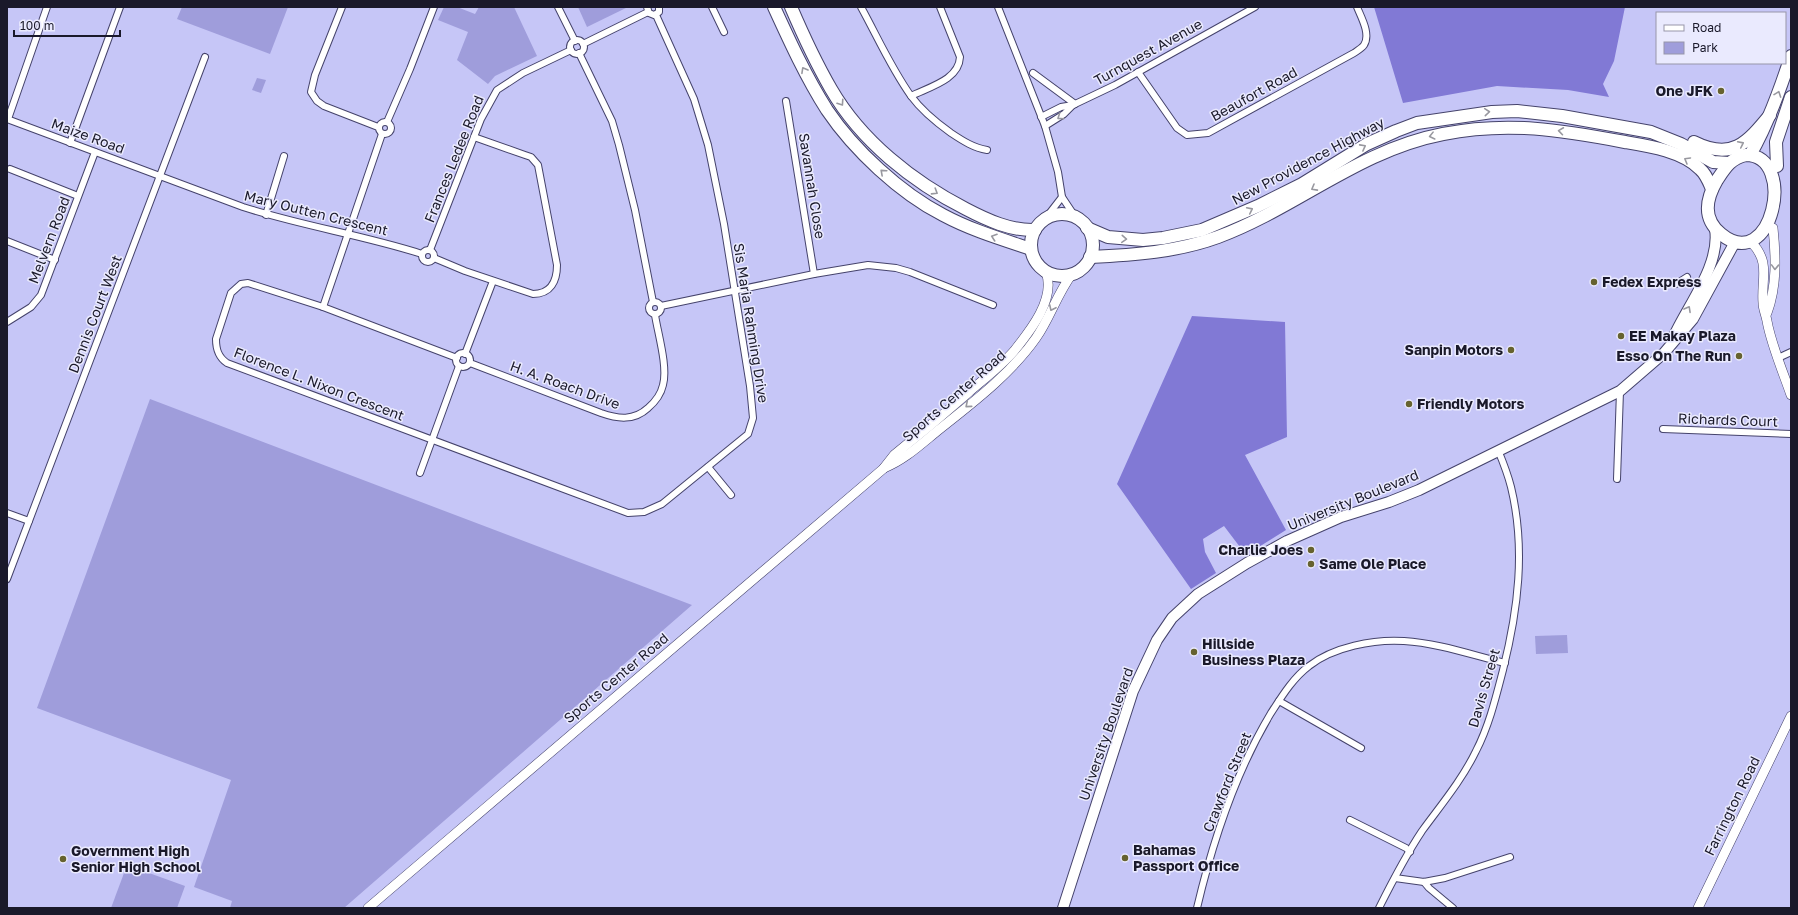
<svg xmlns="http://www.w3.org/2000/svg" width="1798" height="915" font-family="'Golos Text',sans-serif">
  <rect width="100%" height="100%" fill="#c6c6f7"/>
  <g fill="#9f9ddb">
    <polygon points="182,7 288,7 270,54 177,19"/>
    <polygon points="444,7 457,7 475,14 479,7 514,7 537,56 495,76 488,84 457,60 468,32 438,20"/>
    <polygon points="578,7 628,7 587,27"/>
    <polygon points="257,78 266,80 261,93 252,90"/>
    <polygon points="150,399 692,605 344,908 230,908 232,901 194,887 231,780 37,708"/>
    <polygon points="1567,635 1568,653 1536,654 1535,636"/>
    <polygon points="127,865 185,886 177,908 111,908"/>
  </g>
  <g fill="#8179d5">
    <polygon points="1374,7 1625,7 1614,61 1603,84 1609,97 1568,90 1497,86 1403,103"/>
    <polygon points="1192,316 1285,322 1287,437 1245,455 1286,530 1246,555 1224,526 1203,539 1205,552 1216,573 1191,589 1117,484"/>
  </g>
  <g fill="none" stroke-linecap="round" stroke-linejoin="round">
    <defs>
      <g id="street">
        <polyline points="342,7 315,75 311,92 317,101 324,106 378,127"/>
        <polyline points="558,7 575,41"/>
        <polyline points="647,7 649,13 654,15 659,12 659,7"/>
        <polyline points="712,7 724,32"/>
        <path d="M861 7C877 36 891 68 911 96 922 111 937 123 951 133 963 141 974 148 987 150"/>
        <polyline points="998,7 1045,126 1058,172 1062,197 1076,218"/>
        <circle cx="577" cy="47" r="7"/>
        <polyline points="583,44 648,12"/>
        <polyline points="579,53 612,121 619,145 635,210 653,302"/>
        <path d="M1138 72 1177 128 1187 135 1208 133 1354 53C1357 51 1362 48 1364 45 1371 34 1361 17 1357 7"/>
        <polyline points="1033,73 1075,104"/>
        <path d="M911 96C929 87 959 80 960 57L940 7"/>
        <polyline points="786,101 814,274"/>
        <polyline points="1041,117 1061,107 1073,105"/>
        <path d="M7 119 243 207C302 226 363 235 422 254"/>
        <polyline points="8,119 47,7"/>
        <circle cx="385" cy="128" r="6"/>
        <polyline points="387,122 410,69 434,7"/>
        <polyline points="1045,126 1064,114 1073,105 1115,85 1255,7"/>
        <polyline points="70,143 120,7"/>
        <polyline points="10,169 78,196"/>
        <polyline points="266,215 284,156"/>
        <polyline points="1045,219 1062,197"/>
        <polyline points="7,241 55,260"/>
        <circle cx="428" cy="256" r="6"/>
        <polyline points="430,250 481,119 497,90 523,73 571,50"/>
        <path d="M434 258 465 271 533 294C551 294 557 281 557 265L538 165 531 157 525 155 474 137"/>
        <polyline points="1676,284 1687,277"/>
        <circle cx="655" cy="308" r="6"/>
        <polyline points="661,306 814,274 868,265 896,268 910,272 993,305"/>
        <polyline points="323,307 382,134"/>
        <polyline points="7,322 31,307 41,295 95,152"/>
        <circle cx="463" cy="360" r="7"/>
        <polyline points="465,354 493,281"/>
        <path d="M457 358 323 307 248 283 241 284 231 293 216 339C216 349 218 357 227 363L628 513 644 512 662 504 748 434 753 418 750 386 724 224 708 145 694 99 656 15"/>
        <polyline points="1778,358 1791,352"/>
        <path d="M470 363 601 413C618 419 634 421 648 408 655 402 661 394 663 385 668 367 658 334 655 315"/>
        <polyline points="1663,429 1791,434"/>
        <polyline points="708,467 731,495"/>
        <polyline points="420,473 459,366"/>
        <polyline points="1617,479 1620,391"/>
        <polyline points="7,513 29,521"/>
        <polyline points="7,579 205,57"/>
        <polyline points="1279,701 1361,748"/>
        <polyline points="1350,820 1406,848 1410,852"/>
        <polyline points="1395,878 1424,882 1445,878 1510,857"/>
        <polyline points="1424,882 1429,888 1453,908"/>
        <path d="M1197 908C1213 840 1235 773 1271 713 1282 696 1293 678 1309 666 1333 647 1374 639 1404 641 1438 643 1472 655 1505 663"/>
        <path d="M1379 908C1392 882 1406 855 1422 831 1441 805 1462 780 1476 751 1489 726 1496 697 1503 670 1518 610 1526 549 1511 487 1508 475 1503 462 1498 450"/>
      </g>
      <g id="secondary">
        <path d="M1751 242C1771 262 1761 279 1763 303 1763 309 1766 315 1767 321 1771 344 1783 372 1791 395"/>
        <path d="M1767 313C1777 286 1776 257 1773 228"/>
        <path d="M884 468C904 460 920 445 936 432 971 404 1010 375 1036 338 1050 318 1057 294 1072 274"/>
        <path d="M368 908 883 469 894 455C919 435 944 414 969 392 984 379 1001 366 1014 351 1030 331 1056 299 1046 272"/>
        <polyline points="1698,908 1791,716"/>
      </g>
      <g id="primary">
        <path d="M1673 338C1687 306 1721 265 1715 229"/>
        <polyline points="1063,908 1133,691 1157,640 1172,618 1198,594 1247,563 1287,541 1341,517 1389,502 1419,490 1620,391 1664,353 1693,319 1735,242"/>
      </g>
      <g id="highway">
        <path d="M774 7C790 42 806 77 827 110 854 150 900 193 943 215 971 230 1001 239 1031 249"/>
        <path d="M791 7C803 35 816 63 831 89 861 141 913 182 966 209 987 220 1011 231 1035 230"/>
        <path d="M1694 142C1732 161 1747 143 1770 115"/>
        <path d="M1746 155C1798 155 1772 276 1721 234 1702 218 1706 199 1717 180 1725 168 1731 158 1746 155Z"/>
        <path d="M1750 155C1768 124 1780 90 1791 56"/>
        <polyline points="1777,166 1776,142 1791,97"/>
        <circle cx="1062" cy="245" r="31"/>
        <polyline points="1087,228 1108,237 1143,240 1163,238 1202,230 1258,206 1302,184 1367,144 1396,131 1417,123 1492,112 1517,111 1562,116 1651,132 1681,144 1713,162 1729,163"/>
        <path d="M1090 257C1134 255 1177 252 1218 237 1296 208 1359 150 1443 134 1508 121 1561 130 1625 142 1649 146 1682 151 1700 169 1706 174 1709 182 1712 189"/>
      </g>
    </defs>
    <use href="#street" stroke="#45436b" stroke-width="8"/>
    <use href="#secondary" stroke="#45436b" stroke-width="10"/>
    <use href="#primary" stroke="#45436b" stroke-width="12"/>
    <use href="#highway" stroke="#45436b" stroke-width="14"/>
    <use href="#street" stroke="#fff" stroke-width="6"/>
    <use href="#secondary" stroke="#fff" stroke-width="9"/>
    <use href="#primary" stroke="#fff" stroke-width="10"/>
    <use href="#highway" stroke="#fff" stroke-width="12"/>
  </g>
  <defs><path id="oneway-chevron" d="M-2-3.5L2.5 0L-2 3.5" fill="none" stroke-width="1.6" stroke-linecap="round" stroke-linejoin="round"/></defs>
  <g stroke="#98989f">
    <use href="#oneway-chevron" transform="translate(804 70) rotate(-119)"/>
    <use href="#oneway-chevron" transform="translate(1778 94) rotate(-70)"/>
    <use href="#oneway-chevron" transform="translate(841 103) rotate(56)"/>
    <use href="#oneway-chevron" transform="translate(1487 112) rotate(-5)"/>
    <use href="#oneway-chevron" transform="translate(1060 117) rotate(146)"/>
    <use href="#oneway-chevron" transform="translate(1561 131) rotate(-172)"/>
    <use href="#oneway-chevron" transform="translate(1432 136) rotate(166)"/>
    <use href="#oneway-chevron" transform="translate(1741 144) rotate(-26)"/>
    <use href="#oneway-chevron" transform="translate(1363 147) rotate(-28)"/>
    <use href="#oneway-chevron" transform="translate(1687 160) rotate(-150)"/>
    <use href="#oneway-chevron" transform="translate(883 172) rotate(-138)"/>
    <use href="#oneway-chevron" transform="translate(1314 188) rotate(151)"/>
    <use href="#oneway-chevron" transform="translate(935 192) rotate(32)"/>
    <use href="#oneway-chevron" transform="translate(1250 210) rotate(-26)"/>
    <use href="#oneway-chevron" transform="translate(994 237) rotate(-161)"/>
    <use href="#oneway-chevron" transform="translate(1124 239) rotate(4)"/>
    <use href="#oneway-chevron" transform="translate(1775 267) rotate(92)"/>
    <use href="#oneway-chevron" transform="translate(1052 308) rotate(115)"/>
    <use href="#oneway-chevron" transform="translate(1688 309) rotate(-61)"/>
    <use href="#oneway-chevron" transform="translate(968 405) rotate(140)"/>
  </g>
  <g fill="#66622f" stroke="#eaeafe" stroke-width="1.5">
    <circle cx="1721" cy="91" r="4"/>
    <circle cx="1594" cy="282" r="4"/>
    <circle cx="1621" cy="336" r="4"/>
    <circle cx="1511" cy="350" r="4"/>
    <circle cx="1739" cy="356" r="4"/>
    <circle cx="1409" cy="404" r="4"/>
    <circle cx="1311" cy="550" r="4"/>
    <circle cx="1311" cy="564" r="4"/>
    <circle cx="1194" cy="652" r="4"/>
    <circle cx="1125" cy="858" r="4"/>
    <circle cx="63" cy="859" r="4"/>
  </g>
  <g text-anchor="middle" stroke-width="3" stroke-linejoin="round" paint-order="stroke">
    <g font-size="14" fill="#1a192a" stroke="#eaeafe">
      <text transform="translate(1148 52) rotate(-29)" y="5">Turnquest Avenue</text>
      <text transform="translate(1254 94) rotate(-29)" y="5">Beaufort Road</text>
      <text transform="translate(88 136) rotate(20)" y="5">Maize Road</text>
      <text transform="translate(454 159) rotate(-68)" y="5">Frances Ledee Road</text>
      <text transform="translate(1308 161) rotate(-28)" y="5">New Providence Highway</text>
      <text transform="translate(812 186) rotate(81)" y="5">Savannah Close</text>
      <text transform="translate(316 213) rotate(14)" y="5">Mary Outten Crescent</text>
      <text transform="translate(49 240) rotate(-69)" y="5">Melvern Road</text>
      <text transform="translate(95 314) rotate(-69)" y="5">Dennis Court West</text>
      <text transform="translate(751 323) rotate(81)" y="5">Sis Maria Rahming Drive</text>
      <text transform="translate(319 384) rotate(21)" y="5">Florence L. Nixon Crescent</text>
      <text transform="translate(565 385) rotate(20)" y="5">H. A. Roach Drive</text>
      <text transform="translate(954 396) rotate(-41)" y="5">Sports Center Road</text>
      <text transform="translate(1728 420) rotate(2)" y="5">Richards Court</text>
      <text transform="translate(1353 500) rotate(-22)" y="5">University Boulevard</text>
      <text transform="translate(616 678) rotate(-40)" y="5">Sports Center Road</text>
      <text transform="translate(1484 688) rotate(-74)" y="5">Davis Street</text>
      <text transform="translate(1106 734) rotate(-71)" y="5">University Boulevard</text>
      <text transform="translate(1227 782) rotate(-68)" y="5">Crawford Street</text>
      <text transform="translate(1732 806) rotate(-64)" y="5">Farrington Road</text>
    </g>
    <g font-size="14" font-weight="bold" fill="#1a192a" stroke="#eaeafe" text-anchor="start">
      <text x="1713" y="96" text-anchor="end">One JFK</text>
      <text x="1602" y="287">Fedex Express</text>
      <text x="1629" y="341">EE Makay Plaza</text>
      <text x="1503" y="355" text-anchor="end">Sanpin Motors</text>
      <text x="1731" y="361" text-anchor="end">Esso On The Run</text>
      <text x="1417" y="409">Friendly Motors</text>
      <text x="1303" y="555" text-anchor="end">Charlie Joes</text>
      <text x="1319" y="569">Same Ole Place</text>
      <text x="1202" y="649">Hillside<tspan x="1202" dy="16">Business Plaza</tspan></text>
      <text x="1133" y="855">Bahamas<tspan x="1133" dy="16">Passport Office</tspan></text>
      <text x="71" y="856">Government High<tspan x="71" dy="16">Senior High School</tspan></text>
    </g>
  </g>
  <rect width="1798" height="915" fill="none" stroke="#1a192a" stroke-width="16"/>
  <rect x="1656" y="12" width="130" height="52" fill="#eaeafe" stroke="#9796a9"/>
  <rect x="1664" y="25" width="20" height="6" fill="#ffffff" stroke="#9796a9"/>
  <text x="1692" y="32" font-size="12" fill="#1a192a">Road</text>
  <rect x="1664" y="42" width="20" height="12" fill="#9f9ddb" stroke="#9796a9"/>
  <text x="1692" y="52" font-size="12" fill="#1a192a">Park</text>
  <path d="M14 30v6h106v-6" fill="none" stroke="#1a192a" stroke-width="2"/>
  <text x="20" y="30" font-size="12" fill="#1a192a" stroke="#eaeafe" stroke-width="3" paint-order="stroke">100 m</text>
</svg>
